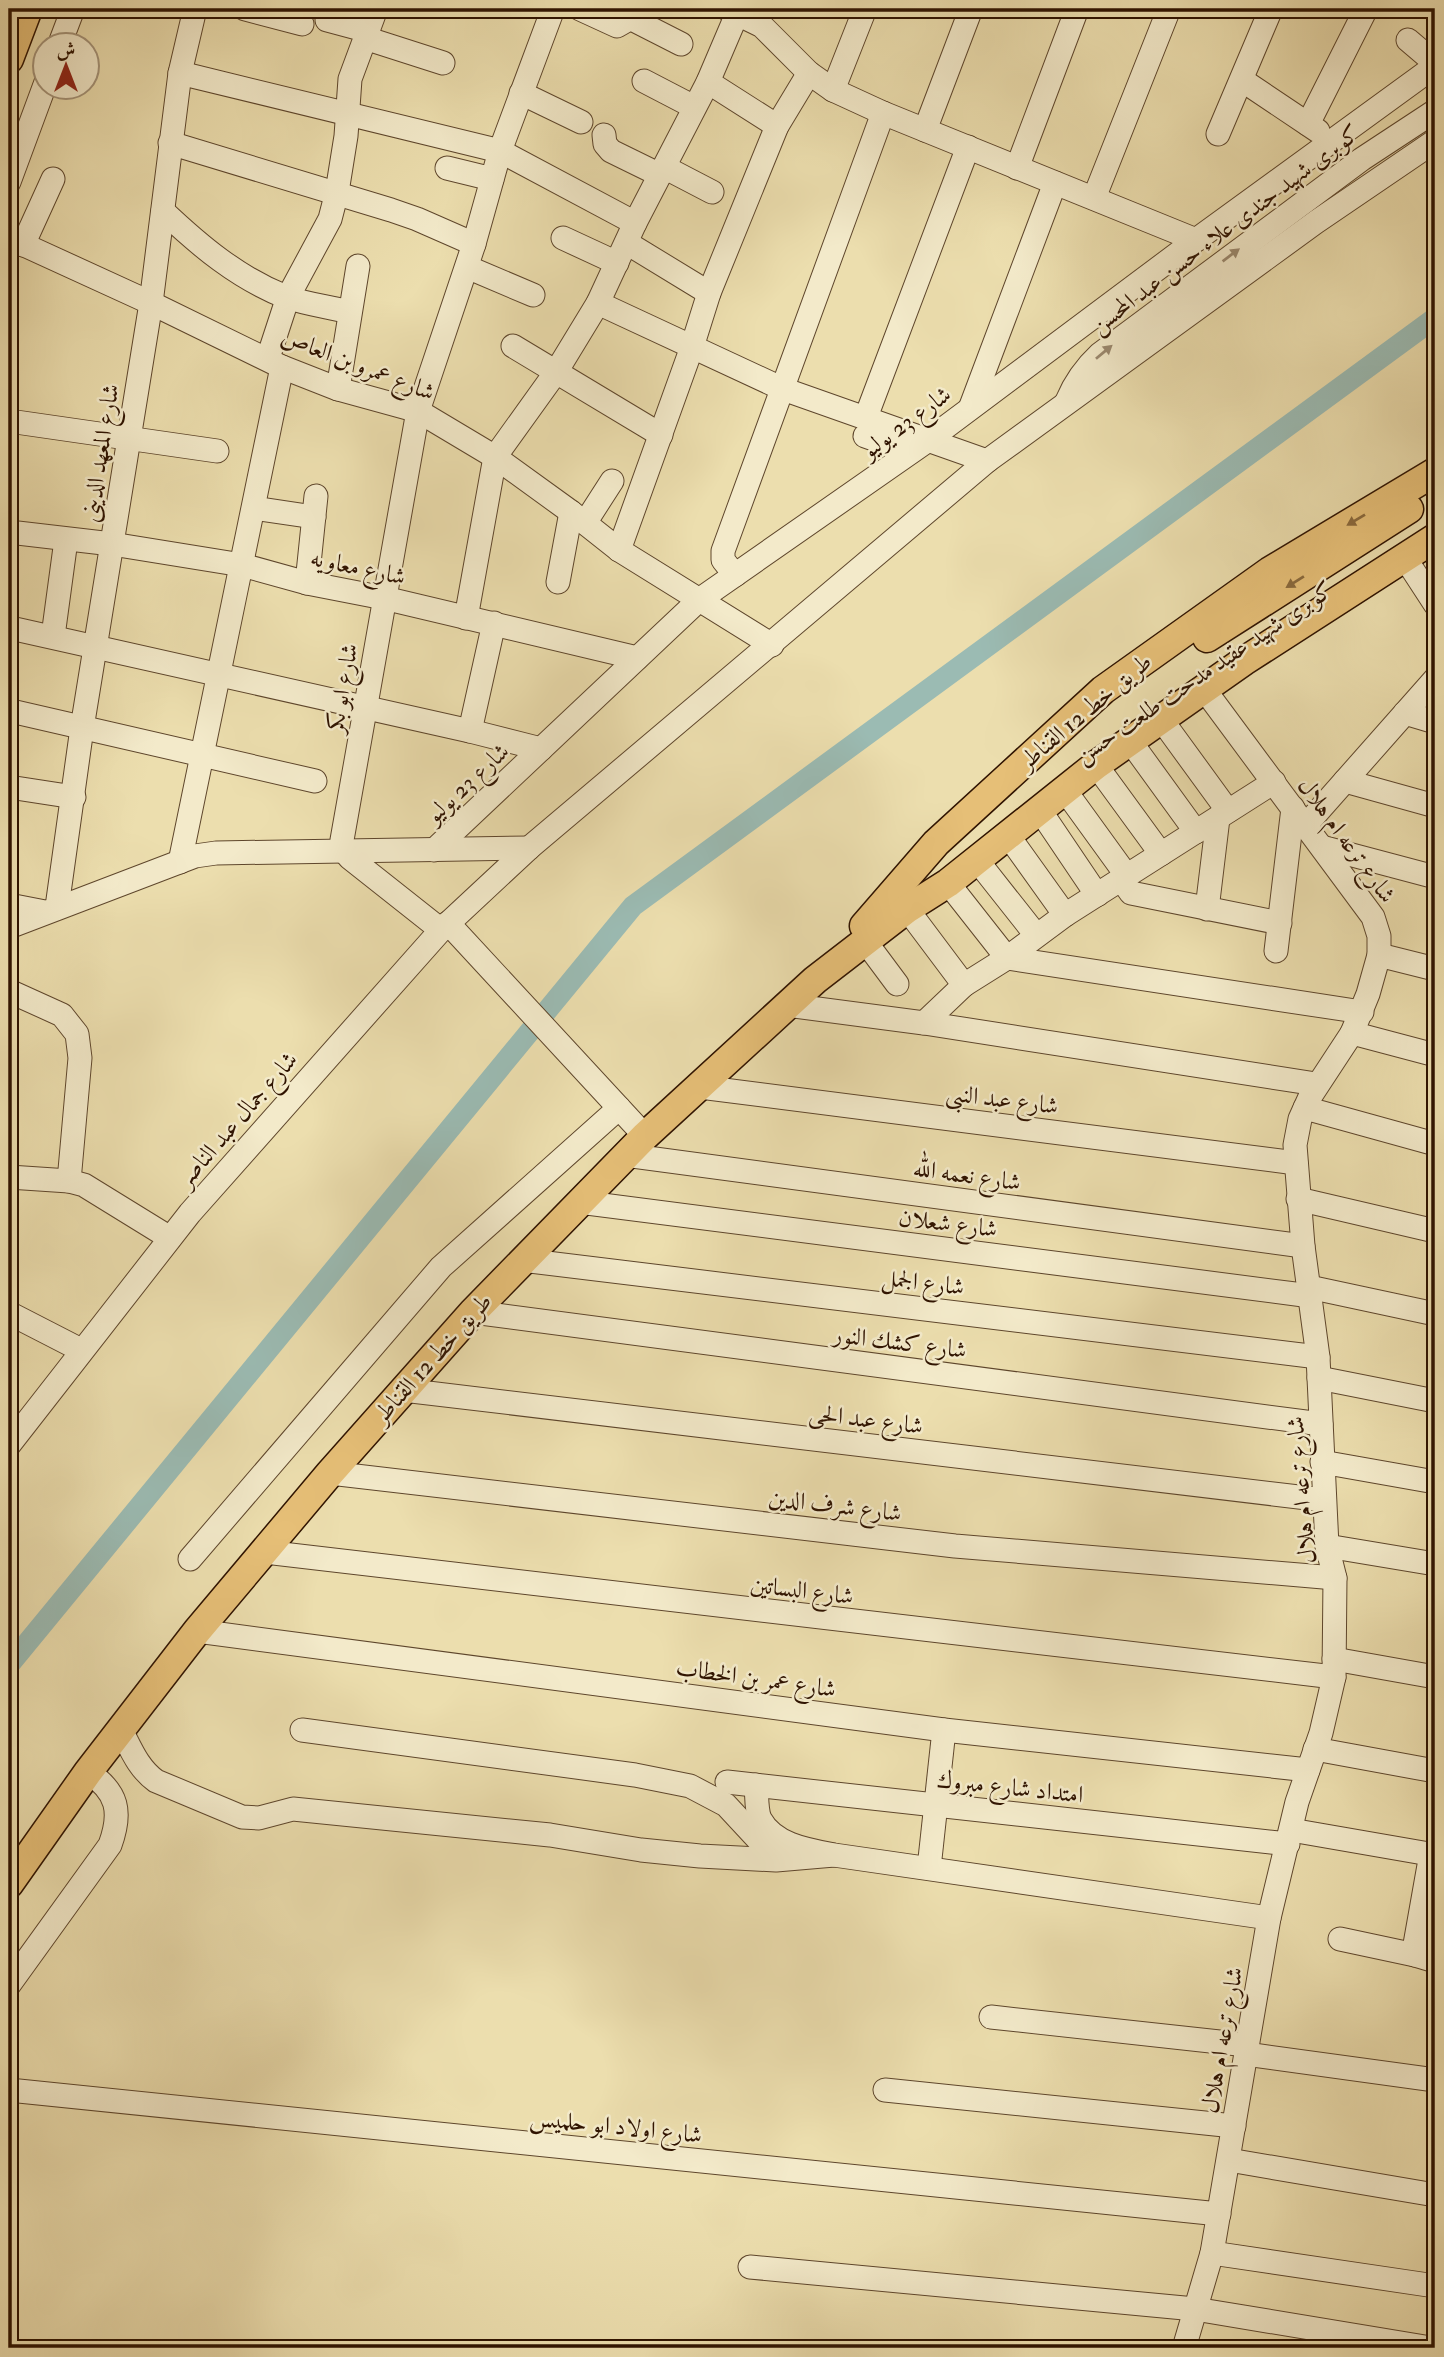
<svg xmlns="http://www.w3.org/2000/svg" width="1444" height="2357" font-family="'IM FELL Double Pica',Amiri,serif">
  <rect width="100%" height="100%" fill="#ecdeae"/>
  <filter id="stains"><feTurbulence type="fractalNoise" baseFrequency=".00286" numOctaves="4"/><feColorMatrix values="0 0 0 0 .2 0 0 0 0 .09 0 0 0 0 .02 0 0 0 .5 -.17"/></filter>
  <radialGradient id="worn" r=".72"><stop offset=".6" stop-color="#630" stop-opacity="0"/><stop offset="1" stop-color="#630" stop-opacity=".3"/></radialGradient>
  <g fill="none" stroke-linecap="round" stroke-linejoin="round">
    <polyline stroke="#9bbbb3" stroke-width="21" points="9,1665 633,906 1435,318"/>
    <defs>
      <g id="minor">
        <polyline points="245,9 302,24"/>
        <polyline points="580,9 617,26 624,22 629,9"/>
        <polyline points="727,9 762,26 809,73 833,90 883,113 1196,240"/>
        <polyline points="626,16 681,44"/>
        <polyline points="327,20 368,31"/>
        <polyline points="365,38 443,63"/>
        <polyline points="1408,40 1435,63"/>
        <polyline points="59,46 73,9"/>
        <polyline points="180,73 500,151 635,223"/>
        <polyline points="1242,80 1318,131"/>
        <polyline points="644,81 694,107"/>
        <polyline points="708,82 777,126"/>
        <polyline points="833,90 865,9"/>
        <polyline points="521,93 581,122"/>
        <polyline points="1308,124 1366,9"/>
        <polyline points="925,130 971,9"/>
        <polyline points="1218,134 1271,9"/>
        <polyline points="604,135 605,144 611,151 660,175"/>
        <polyline points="170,143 391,210 417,219 474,244"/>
        <polyline points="664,167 712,192"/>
        <polyline points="447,168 492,179"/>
        <polyline points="1017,168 1077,9"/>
        <polyline points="9,182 46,82"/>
        <polyline points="1094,198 1169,9"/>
        <path d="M163 211C200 246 238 278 286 297 306 304 329 307 349 312"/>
        <polyline points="9,238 151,303 282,367 338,389 418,411 495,457 571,512 619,550 772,645"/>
        <polyline points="563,238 617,263"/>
        <polyline points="627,243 709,293"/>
        <polyline points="23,245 53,179"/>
        <polyline points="467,267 533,295"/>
        <polyline points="598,303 783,389 987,461"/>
        <polyline points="513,346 661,435"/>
        <polyline points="268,358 288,297 330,219 337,192 346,136 350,79 376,9"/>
        <polyline points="338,389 358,266"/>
        <path d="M1067 401C1075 382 1085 368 1100 354L1362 159 1435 111"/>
        <polyline points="971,406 1055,183"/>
        <polyline points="866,417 968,147"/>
        <polyline points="9,421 217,451"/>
        <polyline points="865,436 910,452"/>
        <polyline points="254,508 314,517"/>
        <polyline points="585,523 612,481"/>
        <polyline points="9,532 112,544 242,565 307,583 384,598 637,658"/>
        <polyline points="619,550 692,347 709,293 777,126 809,73"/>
        <polyline points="1405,558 1435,604"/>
        <polyline points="735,575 723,560 723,551 883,113"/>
        <polyline points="558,582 571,512"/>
        <polyline points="307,583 316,496"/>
        <polyline points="466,618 495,457 556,372 598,303 635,223 708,82 737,14"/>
        <polyline points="15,629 470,731 541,749"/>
        <polyline points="53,636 66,540"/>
        <polyline points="11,711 315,781"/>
        <polyline points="1405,713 1435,722"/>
        <polyline points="1161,719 1228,811"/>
        <polyline points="470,731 494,623"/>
        <polyline points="1130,741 1196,832"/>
        <polyline points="1096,765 1161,854"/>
        <polyline points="1345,781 1435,806"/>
        <polyline points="9,787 74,797"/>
        <polyline points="1064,789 1127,876"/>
        <polyline points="1039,809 1097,895"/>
        <polyline points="1306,825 1435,679"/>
        <polyline points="1007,834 1065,915"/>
        <polyline points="1322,847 1435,877"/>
        <polyline points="434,850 699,600 927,441 1196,240 1435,66"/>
        <polyline points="976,859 1036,935"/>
        <polyline points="180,862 282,367"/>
        <polyline points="1121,879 1131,893 1280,923"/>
        <polyline points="948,883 1007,958 1362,1012"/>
        <polyline points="9,905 45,912"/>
        <polyline points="57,907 82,728 151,303 180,73 195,9"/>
        <polyline points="907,909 964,985"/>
        <polyline points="1207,909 1218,818"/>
        <polyline points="448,923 645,1136"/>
        <polyline points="9,927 195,856 216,853 529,848"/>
        <polyline points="441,930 350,858 343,850 342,840 418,411 474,244 500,151 553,9"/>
        <polyline points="865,941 897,984"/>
        <polyline points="1276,951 1293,808"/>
        <polyline points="1379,955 1435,969"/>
        <polyline points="9,991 62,1015 77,1034 80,1058 69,1181"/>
        <polyline points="787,1005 924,1023 1316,1084"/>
        <polyline points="924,1023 964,985 1007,958 1065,915 1274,782"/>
        <polyline points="1352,1033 1435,1055"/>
        <polyline points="700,1087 1296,1163"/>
        <polyline points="1305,1108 1435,1144"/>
        <polyline points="625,1155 1303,1246"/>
        <polyline points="9,1177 69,1181 84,1185 170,1238"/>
        <polyline points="1298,1199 1435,1231"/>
        <polyline points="579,1202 1311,1296"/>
        <polyline points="522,1260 1318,1357"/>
        <polyline points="1309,1287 1435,1314"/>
        <polyline points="473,1312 1321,1424"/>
        <polyline points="9,1313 81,1350"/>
        <polyline points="1319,1378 1435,1401"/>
        <polyline points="403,1390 1324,1500"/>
        <polyline points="9,1445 190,1213 441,930 529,848 987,461 1316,222 1435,141"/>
        <polyline points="1322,1462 1435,1482"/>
        <polyline points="330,1473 955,1546 1335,1578"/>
        <polyline points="1327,1546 1435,1564"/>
        <polyline points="265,1552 1334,1677"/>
        <polyline points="190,1559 441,1267 619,1108"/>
        <polyline points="197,1631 944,1730 1308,1770"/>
        <polyline points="1334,1659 1435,1677"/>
        <path d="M121 1730C131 1749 138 1768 156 1781L242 1817 259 1818 293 1809 550 1835 641 1850 700 1856 776 1860 834 1855"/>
        <polyline points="302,1730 635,1775 690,1786 726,1805 765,1847"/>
        <polyline points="1315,1749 1435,1771"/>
        <polyline points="727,1782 1288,1844"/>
        <path d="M756 1785C757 1795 756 1810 760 1819 774 1845 807 1850 834 1855L1269 1918"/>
        <polyline points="1291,1830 1435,1855"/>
        <polyline points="1431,1854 1414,1950 1415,1955 1435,1961"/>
        <polyline points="929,1868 944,1730"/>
        <polyline points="1340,1939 1415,1955"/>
        <path d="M9 1985 110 1845C122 1812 118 1792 88 1772"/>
        <polyline points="991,2017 1247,2045"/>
        <polyline points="1246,2054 1435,2080"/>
        <polyline points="9,2090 1219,2214"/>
        <polyline points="885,2090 1234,2126"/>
        <polyline points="1229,2160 1435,2195"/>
        <polyline points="1212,2253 1435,2286"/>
        <polyline points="750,2267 1195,2309 1431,2348"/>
        <polyline points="1184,2348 1212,2253 1269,1918 1297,1802 1321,1733 1334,1677 1335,1578 1327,1546 1318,1357 1303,1246 1295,1145 1300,1119 1310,1097 1352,1033 1368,994 1379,955 1379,936 1373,917 1204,689"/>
      </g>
      <g id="major">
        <polyline points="9,59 28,9"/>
        <polyline points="1207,638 1409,509"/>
        <polyline points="864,926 936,843 1103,690 1270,571 1435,472"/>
        <polyline points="9,1884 88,1772 197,1631 330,1473 473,1312 645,1136 815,980 907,909 948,883 1096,765 1244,661 1435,538"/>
      </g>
    </defs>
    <use href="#minor" stroke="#5e462c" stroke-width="25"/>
    <use href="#major" stroke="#2f1300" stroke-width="31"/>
    <use href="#minor" stroke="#f3eaca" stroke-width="23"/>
    <use href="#major" stroke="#e6bf77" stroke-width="28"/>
  </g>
  <defs><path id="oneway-solid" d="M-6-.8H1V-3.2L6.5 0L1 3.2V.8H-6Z" transform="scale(1.75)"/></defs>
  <g fill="#9b896f">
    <use href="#oneway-solid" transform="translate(1231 255) rotate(-37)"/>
    <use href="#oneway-solid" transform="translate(1104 352) rotate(-40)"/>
  </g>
  <g fill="#8a693c">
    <use href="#oneway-solid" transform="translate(1356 520) rotate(149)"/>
    <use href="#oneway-solid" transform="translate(1295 582) rotate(148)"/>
  </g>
  <g text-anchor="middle" stroke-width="5" stroke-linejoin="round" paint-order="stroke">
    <g font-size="24" fill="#2f1300" stroke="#f3eaca">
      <text transform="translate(1225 229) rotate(-37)" y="8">كوبرى شهيد جندى علاء حسن عبد المحسن</text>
      <text transform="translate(358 364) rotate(21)" y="8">شارع عمرو بن العاص</text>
      <text transform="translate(906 422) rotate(-36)" y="8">شارع 23 يوليو</text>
      <text transform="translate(100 453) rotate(-81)" y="8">شارع المعهد الدينى</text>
      <text transform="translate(358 567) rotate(12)" y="8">شارع معاويه</text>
      <text transform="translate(1204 672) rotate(-34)" y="8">كوبرى شهيد عقيد مدحت طلعت حسن</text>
      <text transform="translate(342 688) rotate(-80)" y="8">شارع ابو بكر</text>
      <text transform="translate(1085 711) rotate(-40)" y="8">طريق خط 12 القناطر</text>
      <text transform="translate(467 783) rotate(-43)" y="8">شارع 23 يوليو</text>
      <text transform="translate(1347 840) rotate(54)" y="8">شارع ترعه ام هلال</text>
      <text transform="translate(1002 1099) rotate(7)" y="8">شارع عبد النبى</text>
      <text transform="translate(237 1119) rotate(-49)" y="8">شارع جمال عبد الناصر</text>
      <text transform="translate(967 1175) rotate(8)" y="8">شارع نعمه الله</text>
      <text transform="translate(948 1223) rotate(7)" y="8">شارع شعلان</text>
      <text transform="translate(923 1282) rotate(7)" y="8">شارع الجمل</text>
      <text transform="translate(900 1342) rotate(7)" y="8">شارع كشك النور</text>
      <text transform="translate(432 1358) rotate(-48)" y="8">طريق خط 12 القناطر</text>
      <text transform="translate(866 1419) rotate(7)" y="8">شارع عبد الحى</text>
      <text transform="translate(1301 1490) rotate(-95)" y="8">شارع ترعه ام هلال</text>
      <text transform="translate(835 1505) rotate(7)" y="8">شارع شرف الدين</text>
      <text transform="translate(802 1590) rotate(7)" y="8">شارع البساتين</text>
      <text transform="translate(756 1678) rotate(8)" y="8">شارع عمر بن الخطاب</text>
      <text transform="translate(1010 1787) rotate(6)" y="8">امتداد شارع مبروك</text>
      <text transform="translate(1222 2040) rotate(-80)" y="8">شارع ترعه ام هلال</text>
      <text transform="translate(616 2126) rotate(6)" y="8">شارع اولاد ابو حلميس</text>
    </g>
  </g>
  <rect width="1444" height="2357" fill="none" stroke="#ecdeae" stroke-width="35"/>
  <rect x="10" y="10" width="1423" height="2336" fill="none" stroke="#2f1300" stroke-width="3.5"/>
  <rect x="18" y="18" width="1409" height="2322" fill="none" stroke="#2f1300" stroke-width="2"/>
  <g transform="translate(66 66)"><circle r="33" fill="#f3eaca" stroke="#a59479" stroke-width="2"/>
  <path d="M0-5L12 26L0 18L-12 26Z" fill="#8f2418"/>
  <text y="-10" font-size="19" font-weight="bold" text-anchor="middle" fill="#2f1300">ش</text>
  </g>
  <rect width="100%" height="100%" filter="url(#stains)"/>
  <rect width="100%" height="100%" fill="url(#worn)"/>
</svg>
